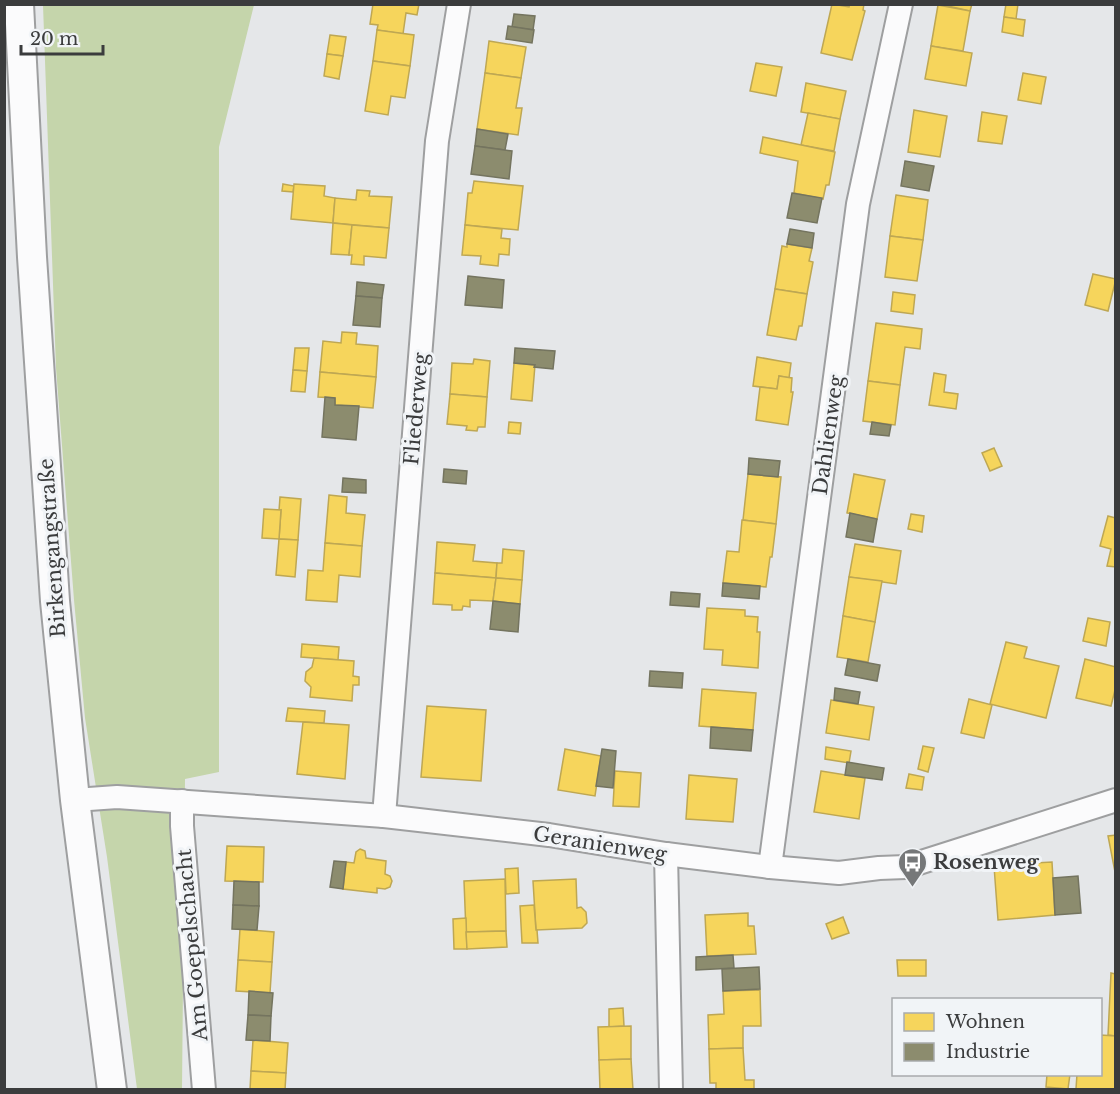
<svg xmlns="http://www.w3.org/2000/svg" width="1120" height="1094" font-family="'Libre Baskerville',serif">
  <rect width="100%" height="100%" fill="#e5e7e9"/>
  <polygon fill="#c5d5ab" points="43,5 254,5 219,147 219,772 185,779 182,1089 137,1089 107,857 85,718 74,600 56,368"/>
  <g fill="#f6d55c" stroke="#bea753" stroke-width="1.5">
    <polygon points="373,4 419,4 417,15 406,13 403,34 377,30 378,25 370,24"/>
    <polygon points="832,4 849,7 850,4 864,4 863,10 865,11 852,60 821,53"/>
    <polygon points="939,4 972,4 970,11"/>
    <polygon points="1006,4 1018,4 1016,19 1004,17"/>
    <polygon points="938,5 970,11 963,51 931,46"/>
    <polygon points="1004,17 1025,20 1023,36 1002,32"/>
    <polygon points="377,30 414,35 410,66 373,61"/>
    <polygon points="330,35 346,37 343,56 327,54"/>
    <polygon points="489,41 526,47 521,78 485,73"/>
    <polygon points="931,46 972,53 966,86 925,79"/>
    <polygon points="327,54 343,56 339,79 324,76"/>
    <polygon points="373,61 410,66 405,98 391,96 388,115 365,111"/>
    <polygon points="756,63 782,67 776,96 750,91"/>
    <polygon points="485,73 521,78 516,108 522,108 518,135 477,129"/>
    <polygon points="1023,73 1046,77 1041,104 1018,100"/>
    <polygon points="806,83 846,91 840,119 801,112"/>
    <polygon points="914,110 947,116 940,157 908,152"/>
    <polygon points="982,112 1007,116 1002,144 978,141"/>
    <polygon points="808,113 840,119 834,151 801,145"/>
    <polygon points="763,137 835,152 829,185 826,185 823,199 794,193 798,161 760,153"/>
    <polygon points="474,181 523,186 518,230 465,225 468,193 472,193"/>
    <polygon points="283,184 294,186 293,192 282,191"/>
    <polygon points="294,184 325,186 324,196 335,198 333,223 291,219"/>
    <polygon points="357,190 370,191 369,196 392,197 389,228 333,223 335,198 356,200"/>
    <polygon points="896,195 928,200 923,240 890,236"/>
    <polygon points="333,223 352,225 349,255 331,254"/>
    <polygon points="352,225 389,228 386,258 364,256 364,265 351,264 352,255 349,255"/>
    <polygon points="465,225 502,229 501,238 510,239 509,255 499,254 498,266 480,264 481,256 462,255"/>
    <polygon points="890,236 923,240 917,281 885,277"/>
    <polygon points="787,244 812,248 809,261 813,262 807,294 775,289 782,246 787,247"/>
    <polygon points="1093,274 1116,279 1108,311 1085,305"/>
    <polygon points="775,289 807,294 802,326 799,326 796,340 767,335"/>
    <polygon points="893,292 915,295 913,314 891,311"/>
    <polygon points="876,323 922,329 920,349 905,347 900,385 868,381"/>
    <polygon points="342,332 357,333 356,344 378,346 376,377 320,372 323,341 341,343"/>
    <polygon points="295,348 309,348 307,371 293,370"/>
    <polygon points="757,357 791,363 789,378 779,376 777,389 753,386"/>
    <polygon points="474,359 490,361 487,397 450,394 452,363 473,364"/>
    <polygon points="514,363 535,365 532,401 511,399"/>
    <polygon points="293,370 307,371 305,392 291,391"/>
    <polygon points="320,372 376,377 373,408 335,405 335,398 318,397"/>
    <polygon points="934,373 946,375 944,392 958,394 956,409 929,405"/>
    <polygon points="779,376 792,378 791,392 793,392 788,425 756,420 760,387 777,389"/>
    <polygon points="868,381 900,385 895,425 863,421"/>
    <polygon points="450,394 487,397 485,427 478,427 477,431 466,430 467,426 447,424"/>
    <polygon points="509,422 521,423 520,434 508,433"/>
    <polygon points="994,448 1002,466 990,471 982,453"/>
    <polygon points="748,474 781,477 776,524 743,520"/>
    <polygon points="854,474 885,480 877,519 847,513"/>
    <polygon points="329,495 347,497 346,513 365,515 362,546 325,543"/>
    <polygon points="280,497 301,499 298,540 279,539 281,510 279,511"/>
    <polygon points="264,509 281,510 279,539 262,538"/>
    <polygon points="911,514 924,516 922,532 908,529"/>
    <polygon points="1108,516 1116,518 1116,567 1107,566 1111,549 1100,546"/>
    <polygon points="742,520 776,524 772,557 770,557 766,587 723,583 727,551 739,552"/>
    <polygon points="279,539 298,540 295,577 276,575"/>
    <polygon points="437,542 475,545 473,561 497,563 496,578 435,573"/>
    <polygon points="325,543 362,546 360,577 339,575 337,602 306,600 308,570 323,571"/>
    <polygon points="855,544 901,551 896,584 849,577"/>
    <polygon points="503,549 524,551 522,580 496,578 497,563 502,563"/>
    <polygon points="435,573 496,578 493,601 470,600 470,607 463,606 462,610 452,610 452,605 433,604"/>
    <polygon points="849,577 882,581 875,622 843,616"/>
    <polygon points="496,578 522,580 520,604 493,601"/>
    <polygon points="707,608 745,610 745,616 758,617 757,632 760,632 758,668 722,665 723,650 704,649"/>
    <polygon points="843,616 875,622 868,662 837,657"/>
    <polygon points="1088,618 1110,622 1106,646 1083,641"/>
    <polygon points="1006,642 1027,647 1024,658 1059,666 1046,718 990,704"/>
    <polygon points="302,644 339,647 338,660 301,657"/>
    <polygon points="314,658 354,661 353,676 359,677 359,685 353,685 352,701 310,697 311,687 305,681 306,672 312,667"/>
    <polygon points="1085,659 1116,667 1116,686 1111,706 1076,698"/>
    <polygon points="702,689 756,693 753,730 699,726"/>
    <polygon points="969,699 992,705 984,738 961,733"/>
    <polygon points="831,700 874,707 869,740 826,733"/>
    <polygon points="427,706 486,710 481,781 421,777"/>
    <polygon points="288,708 325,711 324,723 286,721"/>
    <polygon points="303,722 349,725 345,779 297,774"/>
    <polygon points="923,746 934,748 928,772 918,769"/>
    <polygon points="826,747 851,751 849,763 825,759"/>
    <polygon points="565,749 601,756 595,796 558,790"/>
    <polygon points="615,771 641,773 639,807 613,806"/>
    <polygon points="821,771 865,778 859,819 814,812"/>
    <polygon points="909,774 924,777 922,790 906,788"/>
    <polygon points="689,775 737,779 733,822 686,819"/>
    <polygon points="1116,835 1116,877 1108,836"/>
    <polygon points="227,846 264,847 263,882 225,881"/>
    <polygon points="360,849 365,851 366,858 386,861 385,874 390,876 392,881 390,887 385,889 377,888 377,893 343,889 346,862 354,863 356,852"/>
    <polygon points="1035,860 1035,863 1052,862 1055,915 998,920 994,866 1011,865 1010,862"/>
    <polygon points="518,868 519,893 506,894 505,869"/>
    <polygon points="505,879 506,931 466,932 464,881"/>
    <polygon points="576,879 577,908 581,907 586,912 587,923 582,928 536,930 533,881"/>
    <polygon points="534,905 536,930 537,930 538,943 522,943 520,906"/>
    <polygon points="748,913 748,926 754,926 756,954 707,956 705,915"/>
    <polygon points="843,917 849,933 832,939 826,924"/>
    <polygon points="466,918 467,949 454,949 453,919"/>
    <polygon points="240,929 274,932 272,962 238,960"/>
    <polygon points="506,931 507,947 467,949 466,932"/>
    <polygon points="238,960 272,962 270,993 236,991"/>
    <polygon points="897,960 926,960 926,976 898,976"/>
    <polygon points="1111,973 1116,974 1116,1036 1108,1035"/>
    <polygon points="760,990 761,1026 743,1026 743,1048 709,1049 708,1015 724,1014 723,991"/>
    <polygon points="623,1008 624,1026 609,1027 609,1009"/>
    <polygon points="631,1026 631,1059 599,1060 598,1027"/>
    <polygon points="1100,1035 1116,1036 1116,1090 1076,1089 1077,1074 1100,1074"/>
    <polygon points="253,1040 288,1043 286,1073 251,1071"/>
    <polygon points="743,1048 745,1080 754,1080 754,1090 716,1090 716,1083 710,1083 709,1049"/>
    <polygon points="631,1059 633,1090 600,1090 599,1060"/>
    <polygon points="251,1071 286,1073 285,1090 250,1090"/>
    <polygon points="1047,1074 1070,1074 1068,1089 1046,1087"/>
  </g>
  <g fill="#8c8c6e" stroke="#74745f" stroke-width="1.5">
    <polygon points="514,14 535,16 533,30 512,27"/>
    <polygon points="508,26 534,30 532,43 506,39"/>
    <polygon points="477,129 508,134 505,150 475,146"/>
    <polygon points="475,146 512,151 509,179 471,174"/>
    <polygon points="905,161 934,166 929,191 901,186"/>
    <polygon points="792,193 822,198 817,223 787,218"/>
    <polygon points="790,229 814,233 812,248 787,244"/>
    <polygon points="468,276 504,280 502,308 465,305"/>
    <polygon points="357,282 384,285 382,298 356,296"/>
    <polygon points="356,296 382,298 380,327 353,325"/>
    <polygon points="515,348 555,351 553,369 534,367 535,365 514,363"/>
    <polygon points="325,397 335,398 335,405 359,406 356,440 322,437"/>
    <polygon points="872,422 891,425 889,436 870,434"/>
    <polygon points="749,458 780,461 778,477 748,474"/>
    <polygon points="444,469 467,471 466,484 443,482"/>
    <polygon points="343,478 366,480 366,493 342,492"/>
    <polygon points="850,513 877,519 873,542 846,537"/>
    <polygon points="723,583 760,586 759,599 722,596"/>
    <polygon points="671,592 700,594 699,607 670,605"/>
    <polygon points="493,601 520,604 518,632 490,629"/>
    <polygon points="848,659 880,665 877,681 845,675"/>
    <polygon points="650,671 683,673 682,688 649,686"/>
    <polygon points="835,688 860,692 858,704 834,700"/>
    <polygon points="711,727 753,730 751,751 710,748"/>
    <polygon points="602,749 616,751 613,788 596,786"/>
    <polygon points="847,762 884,768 882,780 845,775"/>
    <polygon points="334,861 346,862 343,889 330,887"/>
    <polygon points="1078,876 1081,913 1055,915 1053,878"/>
    <polygon points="234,881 259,882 259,906 233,905"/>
    <polygon points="233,905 259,906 257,930 232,929"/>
    <polygon points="733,955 734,968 696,970 696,957"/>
    <polygon points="759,967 760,989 723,991 722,969"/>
    <polygon points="249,991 273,993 271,1016 248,1015"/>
    <polygon points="248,1015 271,1016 270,1041 246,1040"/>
  </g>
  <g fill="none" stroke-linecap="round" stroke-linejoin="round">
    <defs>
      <g id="minor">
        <polyline points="75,800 117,797 384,816 549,835 666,854 770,867 839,873 879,868 906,867 1116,800"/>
        <polyline points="182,801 182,826 204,1090"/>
        <polyline points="384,816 437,141 459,4"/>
        <polyline points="666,854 671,1090"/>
        <polyline points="770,867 858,204 901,4"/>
      </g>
      <polyline id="tertiary" points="19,4 32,257 55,601 75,800 112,1090"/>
    </defs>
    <use href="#minor" stroke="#9e9fa0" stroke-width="26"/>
    <use href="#tertiary" stroke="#9e9fa0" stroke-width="32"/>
    <use href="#minor" stroke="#fbfbfc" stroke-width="22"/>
    <use href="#tertiary" stroke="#fbfbfc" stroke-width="28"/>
  </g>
  <defs>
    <symbol id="bus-pin" viewBox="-11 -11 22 30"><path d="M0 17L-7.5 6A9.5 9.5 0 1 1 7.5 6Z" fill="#767879" stroke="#f1f4f7"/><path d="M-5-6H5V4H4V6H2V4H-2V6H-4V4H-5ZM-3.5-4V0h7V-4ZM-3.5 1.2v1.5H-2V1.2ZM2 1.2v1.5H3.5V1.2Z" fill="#fff"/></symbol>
  </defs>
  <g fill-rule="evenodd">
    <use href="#bus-pin" x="896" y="846" width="33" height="45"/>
  </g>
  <g text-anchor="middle" stroke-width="6" stroke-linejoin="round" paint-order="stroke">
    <g font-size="20" fill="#3b3c3d" stroke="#f1f4f7">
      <text transform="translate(416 409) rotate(-85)" y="7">Fliederweg</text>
      <text transform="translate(828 435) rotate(-82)" y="7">Dahlienweg</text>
      <text transform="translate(52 548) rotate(-94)" y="7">Birkengangstraße</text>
      <text transform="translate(600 844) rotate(9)" y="7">Geranienweg</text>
      <text transform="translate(192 945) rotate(-95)" y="7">Am Goepelschacht</text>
    </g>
    <g font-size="20" font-weight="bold" fill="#3b3c3d" stroke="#f1f4f7" text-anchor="start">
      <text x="933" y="869">Rosenweg</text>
    </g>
  </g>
  <rect width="1120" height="1094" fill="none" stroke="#3b3c3d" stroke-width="12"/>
  <rect x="892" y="998" width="210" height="78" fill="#f1f4f7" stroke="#a8aaad" stroke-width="1.5"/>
  <rect x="904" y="1013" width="30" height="18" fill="#f6d55c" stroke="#a8aaad" stroke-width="1.5"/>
  <text x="946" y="1028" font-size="18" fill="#3b3c3d">Wohnen</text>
  <rect x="904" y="1043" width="30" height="18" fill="#8c8c6e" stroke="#a8aaad" stroke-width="1.5"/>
  <text x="946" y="1058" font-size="18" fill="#3b3c3d">Industrie</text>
  <path d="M21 45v9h82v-9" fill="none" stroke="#3b3c3d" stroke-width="3"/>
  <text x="30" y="45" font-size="18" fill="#3b3c3d" stroke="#f1f4f7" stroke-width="4.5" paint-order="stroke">20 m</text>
</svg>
